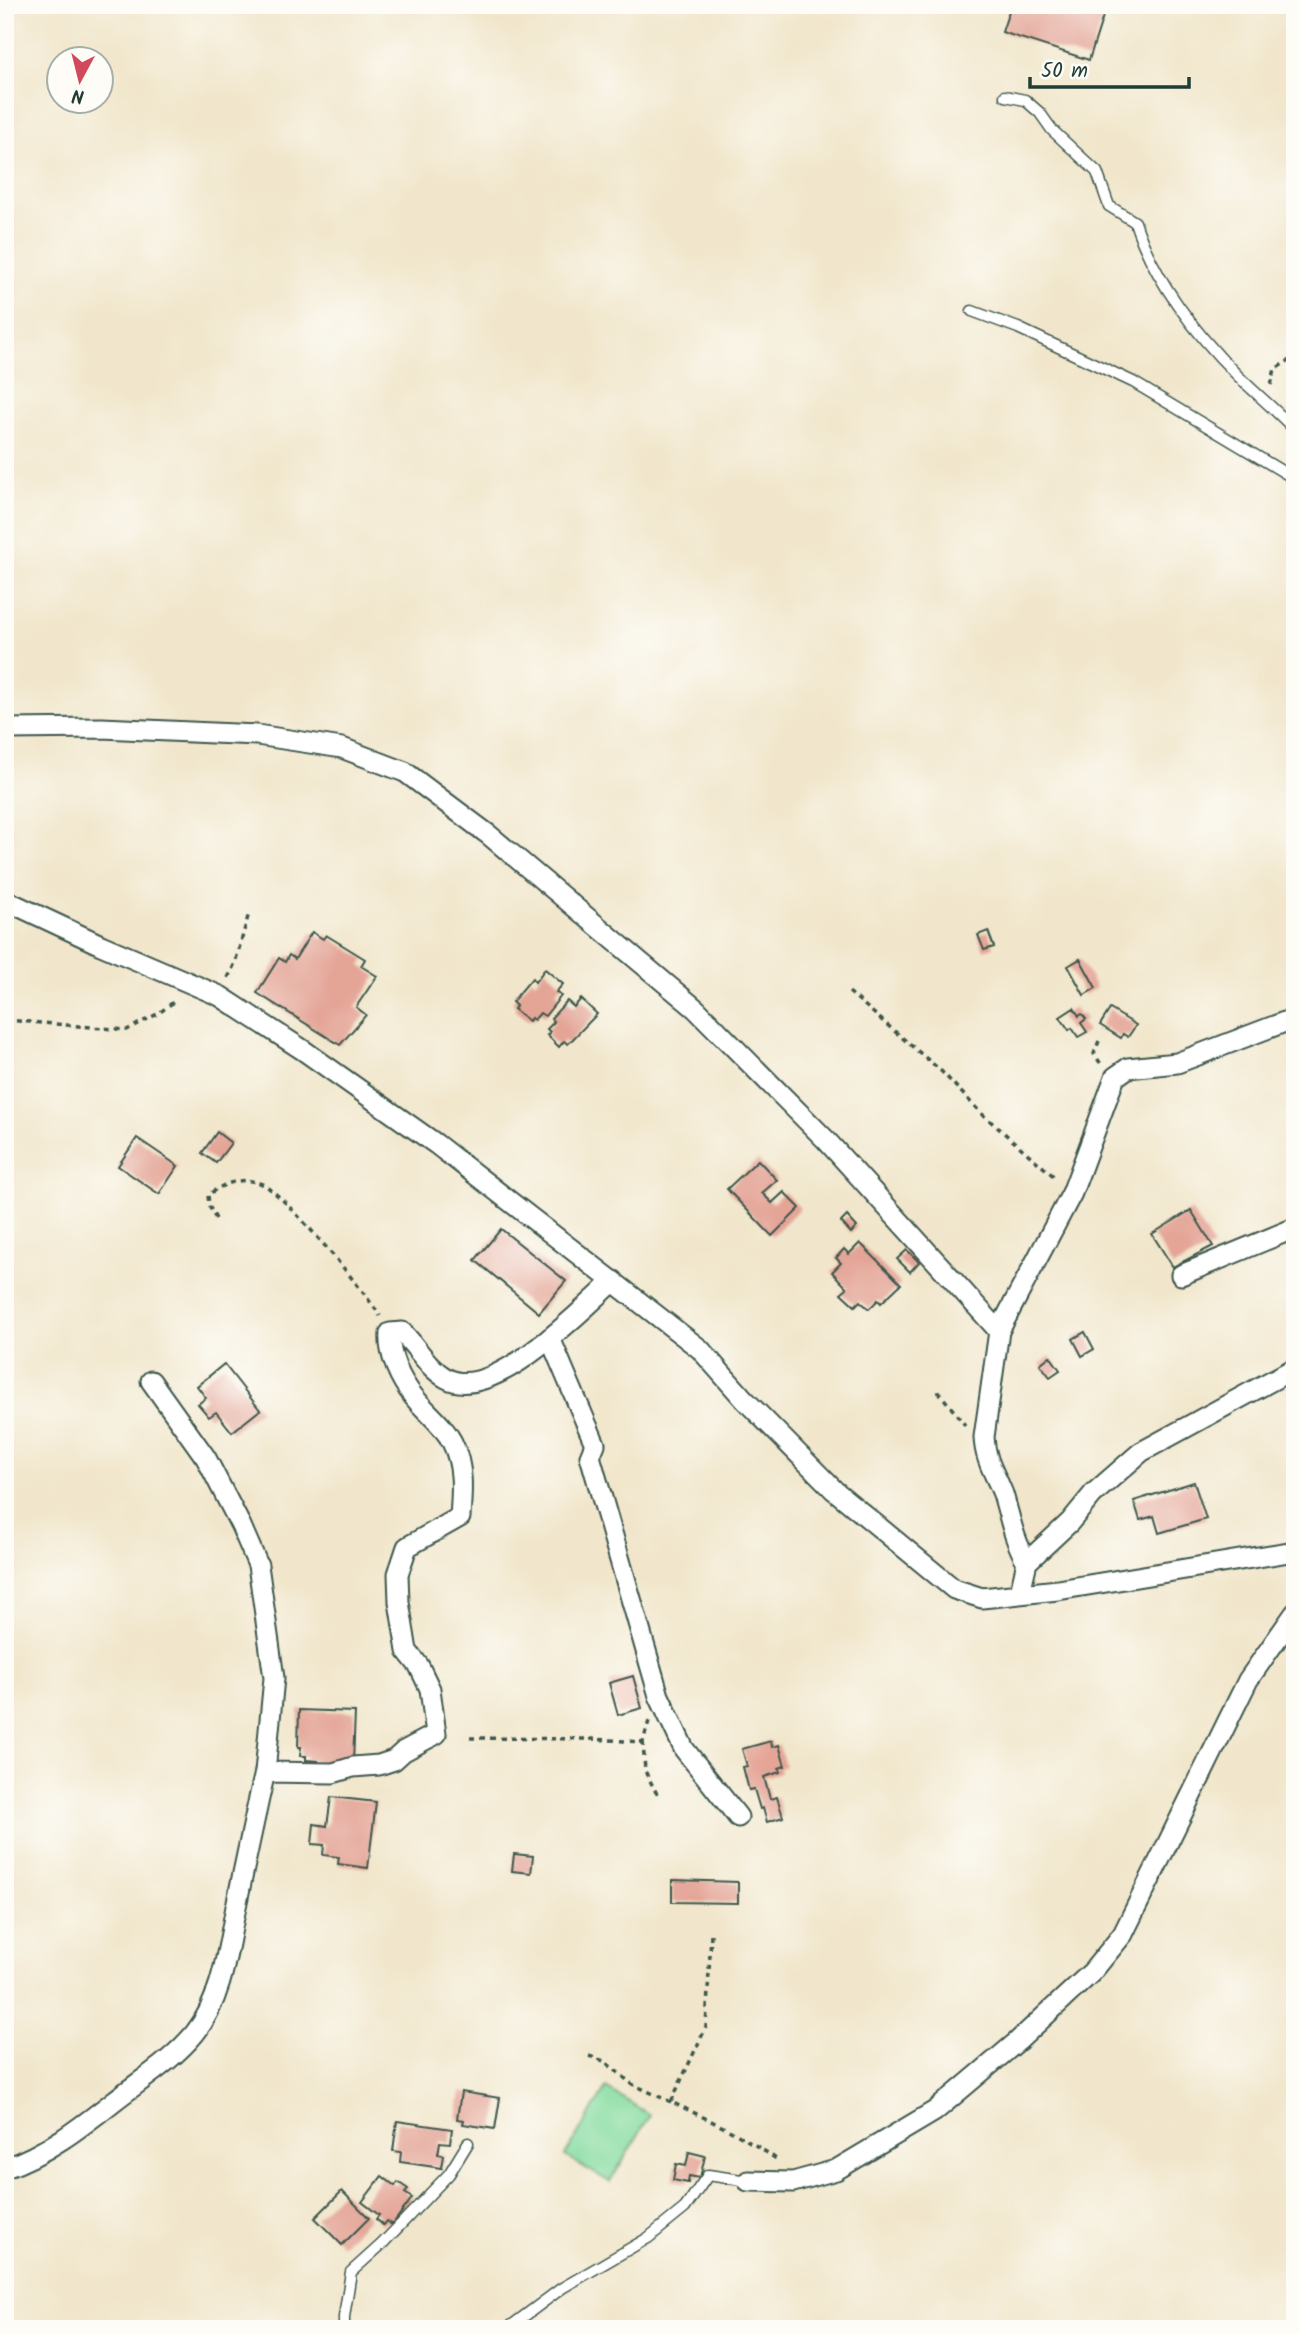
<svg xmlns="http://www.w3.org/2000/svg" width="1300" height="2334" font-family="Kalam,sans-serif">
  <rect width="100%" height="100%" fill="#fdfcf7"/>
  <filter id="ink" filterUnits="userSpaceOnUse"><feTurbulence type="fractalNoise" baseFrequency=".0143" numOctaves="2"/><feDisplacementMap in="SourceGraphic" scale="14" xChannelSelector="R" yChannelSelector="G"/><feConvolveMatrix kernelMatrix="1 2 1 2 8 2 1 2 1" color-interpolation-filters="sRGB"/></filter>
  <filter id="wash" filterUnits="userSpaceOnUse"><feTurbulence type="fractalNoise" baseFrequency=".00686" numOctaves="4" result="noise"/><feDisplacementMap in="SourceGraphic" scale="28" xChannelSelector="R" yChannelSelector="G"/><feGaussianBlur stdDeviation="1.57" result="paint"/><feColorMatrix in="noise" values="0 0 0 0 0 0 0 0 0 0 0 0 0 0 0 0 0 1.4 0 .05"/><feComposite in="paint" operator="in"/></filter>
  <g filter="url(#wash)">
    <rect width="100%" height="100%" fill="#f1e6cb"/>
    <polygon fill="#84db9f" stroke="#528c6a" stroke-width="2" points="606,2088 650,2115 610,2182 565,2156"/>
    <g id="blocks">
      <g fill="#e4a597">
        <polygon points="1011,5 1079,5 1104,13 1089,60 1002,32"/>
        <polygon points="988,931 994,947 984,950 978,935"/>
        <polygon points="312,932 323,939 326,935 365,959 361,966 377,976 356,1007 366,1015 340,1045 257,993 279,958 285,962 289,955 295,959"/>
        <polygon points="1080,959 1096,988 1084,995 1068,966"/>
        <polygon points="545,969 563,984 556,992 561,996 545,1016 540,1013 534,1020 531,1018 529,1021 514,1009 516,1006 512,1002 532,978 535,982"/>
        <polygon points="581,999 597,1014 568,1044 564,1041 559,1047 547,1035 550,1032 547,1029 554,1022 551,1018 567,1001 574,1007"/>
        <polygon points="1074,1008 1079,1016 1082,1014 1086,1019 1081,1023 1087,1032 1078,1037 1072,1028 1069,1030 1060,1017"/>
        <polygon points="1110,1009 1136,1025 1128,1037 1123,1034 1121,1038 1100,1025"/>
        <polygon points="217,1132 231,1143 216,1163 202,1153"/>
        <polygon points="137,1138 178,1166 159,1194 118,1166"/>
        <polygon points="758,1160 777,1180 762,1193 772,1203 784,1192 800,1208 772,1236 727,1189"/>
        <polygon points="1191,1210 1213,1246 1173,1267 1152,1234"/>
        <polygon points="847,1216 857,1227 851,1233 841,1222"/>
        <polygon points="501,1229 566,1281 539,1313 475,1260"/>
        <polygon points="860,1243 901,1284 881,1303 878,1300 869,1309 860,1301 855,1306 841,1293 847,1288 832,1272 841,1263 836,1258 844,1249 849,1254"/>
        <polygon points="907,1250 919,1262 910,1272 897,1259"/>
        <polygon points="1085,1332 1094,1349 1082,1356 1073,1339"/>
        <polygon points="1050,1356 1060,1370 1050,1377 1040,1364"/>
        <polygon points="224,1364 260,1410 232,1432 216,1412 209,1417 198,1404 206,1398 197,1386"/>
        <polygon points="1194,1482 1206,1519 1159,1533 1154,1516 1140,1520 1134,1501"/>
        <polygon points="633,1676 642,1708 618,1715 609,1683"/>
        <polygon points="299,1710 355,1712 353,1763 318,1766 318,1761 306,1760 306,1756 300,1756 301,1747 298,1747"/>
        <polygon points="771,1741 772,1747 779,1745 785,1766 779,1768 780,1772 764,1777 770,1799 777,1797 783,1817 767,1822 763,1808 760,1809 754,1789 749,1790 743,1767 747,1766 742,1749"/>
        <polygon points="331,1797 376,1802 368,1868 338,1864 339,1857 323,1855 324,1845 312,1844 314,1824 327,1826"/>
        <polygon points="514,1854 533,1856 531,1873 512,1871"/>
        <polygon points="672,1880 738,1882 738,1903 672,1902"/>
        <polygon points="461,2092 500,2098 495,2129 463,2124 464,2120 457,2119"/>
        <polygon points="397,2121 452,2129 450,2143 440,2142 438,2154 444,2155 442,2168 400,2162 401,2152 393,2151"/>
        <polygon points="689,2152 705,2156 700,2178 689,2176 688,2183 673,2180 676,2164 686,2166"/>
        <polygon points="382,2176 395,2186 398,2182 408,2189 405,2193 412,2198 392,2225 386,2221 383,2225 376,2219 379,2215 362,2202"/>
        <polygon points="342,2191 369,2218 342,2245 315,2218"/>
      </g>
    </g>
  </g>
  <g filter="url(#ink)">
    <use href="#blocks" fill-opacity="0" stroke="#3e564b" stroke-width="2"/>
    <g fill="none" stroke-linecap="round" stroke-linejoin="round">
      <defs>
        <g id="service">
          <path d="M1005 96 1025 100 1040 113 1052 130 1097 172 1109 206 1135 222C1153 278 1195 333 1236 374 1255 393 1276 410 1295 430"/>
          <polyline points="972,311 1018,328 1133,382 1295,479"/>
          <polyline points="344,2329 344,2317 351,2272 382,2244 449,2174 468,2143"/>
          <polyline points="507,2329 562,2288 648,2238 685,2208 708,2175 748,2181"/>
        </g>
        <g id="minor">
          <polyline points="5,729 102,728 257,735 342,748 405,772 489,835 696,1009 827,1141 999,1331"/>
          <polyline points="5,900 101,945 220,996 303,1050 436,1144 700,1349 744,1399 834,1490 954,1589 982,1598 1058,1590 1295,1551"/>
          <polyline points="1181,1275 1295,1228"/>
          <polyline points="550,1338 595,1444 590,1456 659,1696 684,1749 738,1817"/>
          <polyline points="151,1381 206,1458 241,1526 258,1565 274,1678 265,1772"/>
          <path d="M1027 1562C1014 1541 1010 1517 1003 1494 995 1473 985 1461 984 1437L999 1331 1072 1193 1115 1077 1128 1068 1177 1063 1295 1018"/>
          <polyline points="1020,1592 1027,1562 1070,1522 1093,1494 1141,1452 1295,1368"/>
          <path d="M5 2168C45 2155 81 2127 114 2101 141 2080 173 2060 195 2033 223 1998 228 1945 237 1902 246 1859 255 1815 265 1772L333 1773 353 1767 379 1765 394 1760 404 1751 436 1734 430 1689 419 1666 407 1651 399 1602 398 1574 407 1547 460 1517C462 1491 464 1466 452 1442 443 1424 426 1412 414 1397 400 1380 388 1354 390 1333L402 1332C417 1347 428 1368 446 1378 492 1404 581 1310 614 1281"/>
          <polyline points="748,2181 793,2182 836,2170 935,2111 1018,2041 1092,1972 1123,1934 1248,1680 1295,1613"/>
        </g>
      </defs>
      <use href="#service" stroke="#3e564b" stroke-width="13"/>
      <use href="#minor" stroke="#3e564b" stroke-width="23"/>
      <g stroke="#3e564b" stroke-width="3.5" stroke-dasharray="5 5" stroke-linecap="butt">
        <polyline points="1271,385 1275,369 1295,357"/>
        <polyline points="228,978 235,963 249,913"/>
        <polyline points="849,992 941,1071 981,1113 1057,1179"/>
        <polyline points="6,1020 127,1030 159,1013 176,1000"/>
        <polyline points="1099,1041 1094,1054 1101,1064"/>
        <path d="M216 1219 209 1206 208 1195C223 1183 243 1176 262 1184 283 1192 366 1293 380 1316"/>
        <polyline points="938,1391 965,1425"/>
        <polyline points="470,1738 592,1739 643,1742 649,1721"/>
        <polyline points="643,1742 645,1771 658,1796"/>
        <path d="M711 1934 706 2027 671 2102C708 2119 746 2137 779 2161"/>
        <polyline points="589,2056 604,2061 632,2084 671,2102"/>
      </g>
      <use href="#service" stroke="#fff" stroke-width="10"/>
      <use href="#minor" stroke="#fff" stroke-width="19"/>
    </g>
  </g>
  <rect width="1300" height="2334" fill="none" stroke="#fdfcf7" stroke-width="28"/>
  <g transform="translate(80 80) rotate(187)"><circle r="33" fill="#fdfcf7" stroke="#a4b0a9" stroke-width="2"/>
  <path d="M0-5L12 26L0 18L-12 26Z" fill="#d1495b"/>
  <text y="-10" font-size="19" font-weight="bold" text-anchor="middle" fill="#1f3d34">N</text>
  </g>
  <path d="M1030 77v10h159v-10" fill="none" stroke="#1f3d34" stroke-width="3.5"/>
  <text x="1041" y="77" font-size="21" fill="#1f3d34" stroke="#fdfcf7" stroke-width="5" paint-order="stroke">50 m</text>
</svg>
